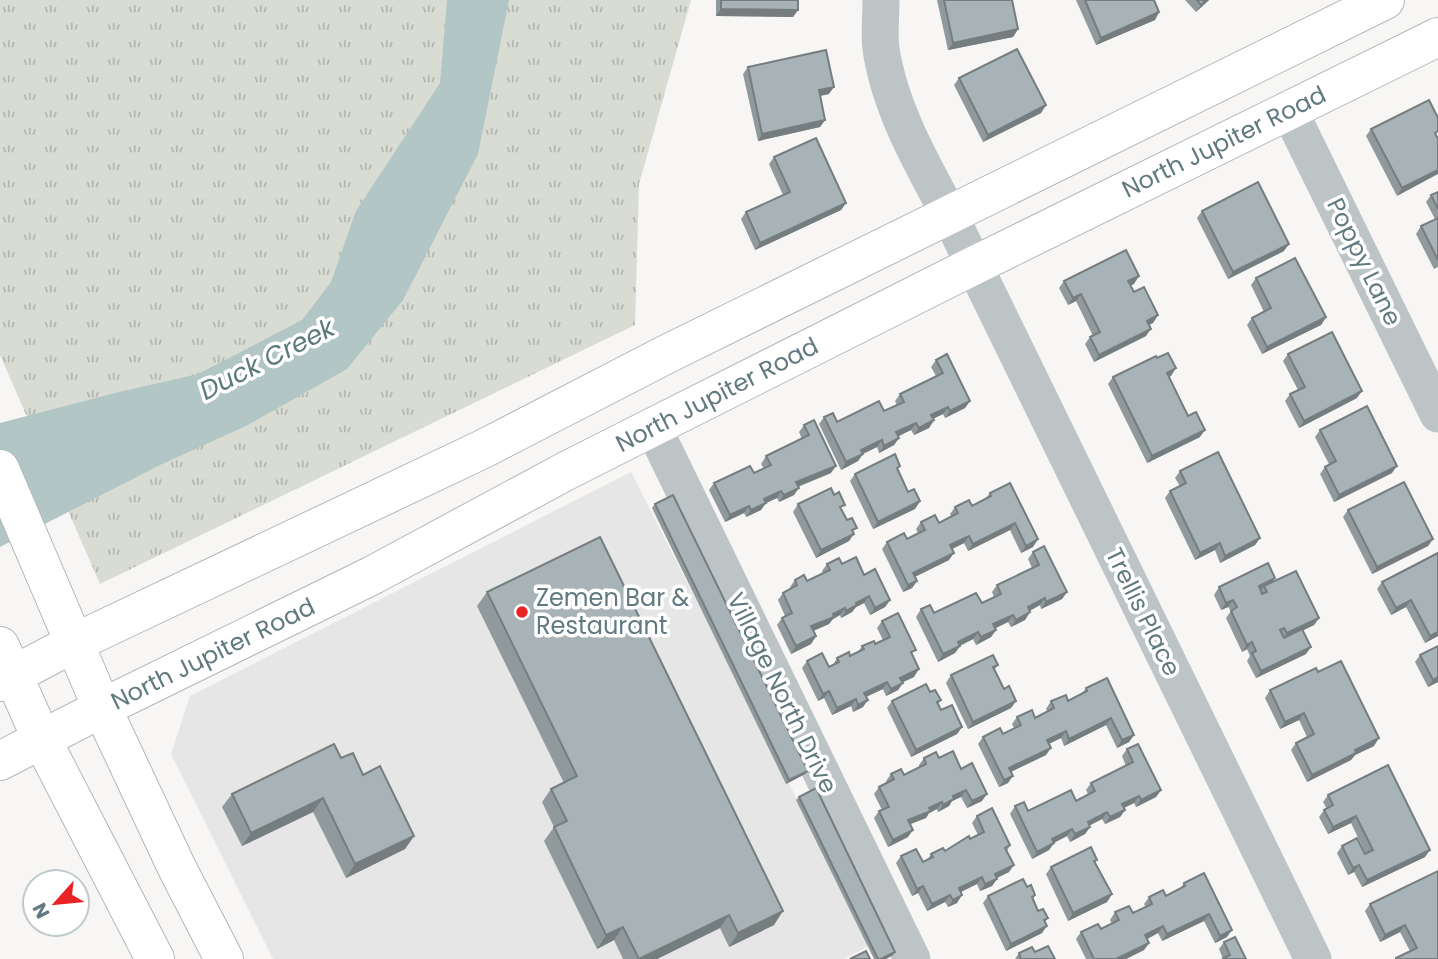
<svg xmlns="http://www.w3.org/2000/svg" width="1438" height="959" font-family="Poppins,sans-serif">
  <defs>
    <pattern id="grass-tufts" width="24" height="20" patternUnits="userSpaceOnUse" patternTransform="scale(1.75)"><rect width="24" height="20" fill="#d8dcd3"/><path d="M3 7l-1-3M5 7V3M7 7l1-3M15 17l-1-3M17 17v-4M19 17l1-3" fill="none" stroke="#b3b7b0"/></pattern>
  </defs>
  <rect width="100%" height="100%" fill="#f7f6f4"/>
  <polygon fill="#e5e6e5" points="631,472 871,945 843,959 273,959 171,754 190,696"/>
  <polygon fill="url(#grass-tufts)" points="0,0 691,0 639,184 635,325 100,584 0,355"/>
  <polygon fill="#b3c6c6" points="447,0 509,0 478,154 403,300 347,369 246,426 160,465 0,547 0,423 115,393 198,374 302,320 331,282 356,211 440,83"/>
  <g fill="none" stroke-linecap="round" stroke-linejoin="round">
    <defs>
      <g id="major">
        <polyline points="0,469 102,708 177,868 224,959"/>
        <polyline points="0,646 42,740 155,959"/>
        <polyline points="0,682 74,643 483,449 667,354 1385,0"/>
        <polyline points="0,761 102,708 373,575 566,471 653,427 973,266 1438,37"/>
      </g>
    </defs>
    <use href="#major" stroke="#b1b8ba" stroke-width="40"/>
    <g stroke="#bdc4c6" stroke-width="37">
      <path d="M881 0C881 16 879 34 881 49 890 109 922 164 950 216L1313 959"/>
      <polyline points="1289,110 1438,414"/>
      <polyline points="653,427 912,959"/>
    </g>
    <use href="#major" stroke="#fff" stroke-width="38"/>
  </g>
  <g fill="#909a9d">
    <polygon points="716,0 798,0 798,10 793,17 716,16"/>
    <polygon points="937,0 1012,0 1018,29 1013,37 948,50"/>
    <polygon points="1076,0 1154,0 1159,12 1155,20 1096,45"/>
    <polygon points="1185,0 1209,0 1196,12"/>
    <polygon points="748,67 829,94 820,96 825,120 820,127 758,141 743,74"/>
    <polygon points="959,78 1046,105 1041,113 983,142 954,85"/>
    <polygon points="1371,129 1436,136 1438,139 1397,196 1366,136"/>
    <polygon points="774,157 846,203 841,210 755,250 741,219 746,212 783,195 769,164"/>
    <polygon points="1438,192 1438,267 1434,269 1416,234 1421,226 1435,219 1426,202 1431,195"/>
    <polygon points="1202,211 1284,251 1228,279 1197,218"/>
    <polygon points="1256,278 1326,317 1321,325 1262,354 1247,325 1252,318 1264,312 1251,285"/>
    <polygon points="1064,281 1134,284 1130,285 1134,292 1158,315 1153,323 1149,325 1146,336 1094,362 1085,344 1090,337 1093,336 1076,301 1068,305 1059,288"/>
    <polygon points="1288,354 1357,398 1299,428 1285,401 1290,394 1298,390 1283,361"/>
    <polygon points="936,360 970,401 965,408 945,418 943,414 933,419 934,420 929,428 914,435 911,430 898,436 899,438 894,445 879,453 877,447 863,454 858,461 841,470 819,424 824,417 837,422 884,411 897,405 895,401 900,394 936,376 931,367"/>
    <polygon points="1171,376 1168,377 1200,437 1147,463 1108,384 1113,377"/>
    <polygon points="804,425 831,473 798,487 794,495 779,502 777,498 766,503 761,510 746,517 744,513 725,522 709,490 714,483 754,473 764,469 761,464 766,456 802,439 799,432"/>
    <polygon points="1320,430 1392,473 1334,502 1320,474 1325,467 1329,464 1315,437"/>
    <polygon points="1180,471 1260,538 1255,545 1220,563 1215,550 1195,560 1165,498 1170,491 1180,486 1175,478"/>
    <polygon points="855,474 908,492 920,501 915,509 873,529 850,481"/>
    <polygon points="990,493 1033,547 1021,553 1010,530 968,551 964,543 952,549 949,560 915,577 917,581 912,588 903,592 882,549 887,542 907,539 918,533 916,529 921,522 939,523 952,517 950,514 955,507 972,506 985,499"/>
    <polygon points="655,504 805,774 786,784 652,508"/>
    <polygon points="798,504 842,510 853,533 849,541 816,558 793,512"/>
    <polygon points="1348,510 1433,539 1428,546 1372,574 1343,517"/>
    <polygon points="1033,552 1067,592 1062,599 1041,609 1040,605 1030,611 1025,620 1011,627 1008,622 995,628 996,630 991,637 976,645 973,639 960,646 955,653 938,662 916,617 921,609 934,613 982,603 994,597 992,592 997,585 1032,568 1028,559"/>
    <polygon points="1438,553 1438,636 1425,643 1406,607 1391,615 1377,589 1382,582"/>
    <polygon points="827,564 842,564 864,575 890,600 885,607 870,615 864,603 856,607 852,612 841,618 840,615 833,619 829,624 813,631 816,636 811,644 791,654 777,625 782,618 785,616 778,600 783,593 791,589 790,587 795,580 807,581 823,574 822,571"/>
    <polygon points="1275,578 1272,582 1319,618 1314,625 1303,630 1306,654 1256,678 1247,661 1250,656 1247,649 1242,652 1226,618 1231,611 1228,607 1221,610 1214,595 1219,587"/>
    <polygon points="487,592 774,925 729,947 720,928 657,959 623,959 614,940 597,949 544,841 554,827 542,802 551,789 564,783 477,606"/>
    <polygon points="882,621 912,655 914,677 902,682 898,690 886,696 883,689 866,697 863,707 853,712 851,706 832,715 824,698 818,701 802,668 807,661 829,667 833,665 837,658 850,656 859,651 862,646 875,644 883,640 877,628"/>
    <polygon points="1420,655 1438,682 1428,687 1415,662"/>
    <polygon points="998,665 995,669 1004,689 1016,701 1011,708 968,729 946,683 951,675"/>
    <polygon points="1086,688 1134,735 1129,742 1117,748 1106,725 1064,746 1061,738 1049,744 1046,755 1011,772 1008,783 999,787 978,744 983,737 1003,734 1014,728 1012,724 1017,717 1035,718 1048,712 1046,709 1051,701 1068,701 1082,694"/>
    <polygon points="1270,690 1374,746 1355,755 1351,760 1307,782 1291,750 1296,743 1307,737 1299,720 1280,729 1265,698"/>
    <polygon points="930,692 941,700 938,704 941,710 962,727 957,734 911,757 887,708 892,701"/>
    <polygon points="1127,749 1161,790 1156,797 1136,807 1134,803 1124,808 1125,810 1120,817 1105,824 1102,819 1089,825 1090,827 1085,834 1070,842 1067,836 1054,843 1049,850 1032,859 1010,814 1015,806 1028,811 1076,801 1088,794 1086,790 1091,783 1126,766 1122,756"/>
    <polygon points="341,758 363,775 414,836 405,849 346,878 313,812 242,846 222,807 232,794"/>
    <polygon points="924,758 939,758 961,769 982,801 967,808 961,797 952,801 949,806 938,812 937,809 929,813 926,818 910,824 908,837 888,847 874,818 879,811 882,810 874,794 879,787 887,783 886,781 891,774 904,775 919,767 919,765"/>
    <polygon points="1328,795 1425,857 1362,887 1354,872 1348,875 1337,853 1342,846 1366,854 1351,823 1328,834 1319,817 1324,810 1327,809 1323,802"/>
    <polygon points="799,797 893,955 886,959 874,959 796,800"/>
    <polygon points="977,816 1010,845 1007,851 1009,872 997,878 992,886 980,891 977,884 961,892 957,903 948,907 945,902 927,911 918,893 912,896 896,863 901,856 923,862 927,861 931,854 945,851 978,835 972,823"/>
    <polygon points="1095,863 1112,894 1107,902 1068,921 1046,874 1051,867"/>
    <polygon points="1438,871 1438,959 1395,959 1410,951 1400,932 1380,942 1365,911 1370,904"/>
    <polygon points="1204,873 1227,937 1215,943 1204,921 1162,941 1158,933 1147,939 1149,943 1144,950 1126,959 1086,959 1076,939 1081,932 1101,929 1112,924 1110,920 1115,912 1133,913 1146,907 1144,904 1149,897 1166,896 1180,889 1184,883"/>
    <polygon points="1027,887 1035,895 1033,899 1038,911 1048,918 1045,922 1042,933 1006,951 983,903 988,896"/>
    <polygon points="1224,942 1246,959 1223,959 1219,949"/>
    <polygon points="1035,952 1055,959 1015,959 1019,953"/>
  </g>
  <g fill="#757d7f">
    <polygon points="1206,0 1209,0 1196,12 1201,5"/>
    <polygon points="721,9 798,10 793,17 716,16"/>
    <polygon points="1159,12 1155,20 1096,45 1101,38"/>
    <polygon points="1018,29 1013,37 948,50 953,43"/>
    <polygon points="834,87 829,94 814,97 819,90"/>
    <polygon points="1046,105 1041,113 983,142 988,135"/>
    <polygon points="825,120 820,127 758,141 762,134"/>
    <polygon points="1438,170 1438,174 1397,196 1402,188"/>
    <polygon points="846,203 841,210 755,250 760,243"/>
    <polygon points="1289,244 1284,251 1228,279 1233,272"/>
    <polygon points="1139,276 1134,284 1123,289 1128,281"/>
    <polygon points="1081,294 1076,301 1068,305 1073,298"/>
    <polygon points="1158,315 1153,323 1142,328 1147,321"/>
    <polygon points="1326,317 1321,325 1262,354 1267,347"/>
    <polygon points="1151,329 1146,336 1094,362 1099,355"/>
    <polygon points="1176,368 1171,376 1162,380 1167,373"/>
    <polygon points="1362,391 1357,398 1299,428 1304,421"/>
    <polygon points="970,401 965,408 945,418 950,411"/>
    <polygon points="948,407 943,414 926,422 931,415"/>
    <polygon points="934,420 929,428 914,435 919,428"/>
    <polygon points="916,423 911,430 891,440 896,432"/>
    <polygon points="1205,430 1200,437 1147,463 1152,456"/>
    <polygon points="899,438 894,445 879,453 884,446"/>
    <polygon points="882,440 877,447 856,457 861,450"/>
    <polygon points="863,454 858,461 841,470 846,462"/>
    <polygon points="836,466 831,473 791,489 796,482"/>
    <polygon points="1397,466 1392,473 1334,502 1339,495"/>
    <polygon points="799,488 794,495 779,502 784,495"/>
    <polygon points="781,491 777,498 766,503 761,510 746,517 751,510 764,499"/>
    <polygon points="920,501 915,509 873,529 878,522"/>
    <polygon points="749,506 744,513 725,522 730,515"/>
    <polygon points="1015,523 1010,530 968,551 973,544"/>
    <polygon points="854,534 849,541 816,558 821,550"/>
    <polygon points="969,536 964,543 946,552 950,545"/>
    <polygon points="1260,538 1255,545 1220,563 1225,556"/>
    <polygon points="1038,539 1033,547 1021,553 1026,546"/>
    <polygon points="1433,539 1428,546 1372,574 1377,567"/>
    <polygon points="1220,543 1215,550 1195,560 1200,553"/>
    <polygon points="954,553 949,560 908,580 913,573"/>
    <polygon points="1275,578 1270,585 1264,586 1263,588 1254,593 1259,586"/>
    <polygon points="917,581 912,588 903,592 908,585"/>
    <polygon points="1067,592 1062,599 1041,609 1046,602"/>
    <polygon points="869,596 864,603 856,607 852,612 841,618 846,611 856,603"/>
    <polygon points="1045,598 1040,605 1023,614 1028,607"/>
    <polygon points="890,600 885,607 870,615 875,608"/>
    <polygon points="1233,600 1228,607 1221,610 1226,603"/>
    <polygon points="1411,600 1406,607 1391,615 1396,608"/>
    <polygon points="845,608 840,615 833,619 829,624 806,634 811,626"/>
    <polygon points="1030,612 1025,620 1011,627 1016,620"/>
    <polygon points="1013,615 1008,622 988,632 993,624"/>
    <polygon points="1319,618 1314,625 1282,641 1287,633"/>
    <polygon points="996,630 991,637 976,645 981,637"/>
    <polygon points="978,632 973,639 953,649 958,642"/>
    <polygon points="1438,632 1438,636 1425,643 1430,636"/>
    <polygon points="816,636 811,644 791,654 796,646"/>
    <polygon points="1252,642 1247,649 1242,652 1247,645"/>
    <polygon points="960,646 955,653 938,662 943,654"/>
    <polygon points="1311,647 1306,654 1256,678 1261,671"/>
    <polygon points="919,669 914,677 895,686 900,678"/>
    <polygon points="1438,677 1438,682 1428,687 1433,680"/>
    <polygon points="887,682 883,689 859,700 864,693"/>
    <polygon points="903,683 898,690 886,696 891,689"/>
    <polygon points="829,691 824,698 818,701 823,694"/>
    <polygon points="856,699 851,706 832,715 837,708"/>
    <polygon points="868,700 863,707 853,712 858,705"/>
    <polygon points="1016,701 1011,708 968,729 973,722"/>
    <polygon points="1304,713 1299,720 1280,729 1285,722"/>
    <polygon points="1111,718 1106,725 1064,746 1069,739"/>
    <polygon points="962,727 957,734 911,757 916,750"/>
    <polygon points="1066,731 1061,738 1042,747 1047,740"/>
    <polygon points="1134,735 1129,742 1117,748 1122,740"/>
    <polygon points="1379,738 1374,746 1355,755 1351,760 1307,782 1312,775 1355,750"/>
    <polygon points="1051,748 1046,755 1004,775 1009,768"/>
    <polygon points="808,771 805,774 786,784 789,780"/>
    <polygon points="1013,776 1008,783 999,787 1004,780"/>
    <polygon points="966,790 961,797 952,801 949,806 938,812 943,805 953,796"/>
    <polygon points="1161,790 1156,797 1136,807 1141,800"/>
    <polygon points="987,794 982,801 967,808 972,801"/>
    <polygon points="1139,796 1134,803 1117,811 1122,804"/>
    <polygon points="323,798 313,812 242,846 251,833"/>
    <polygon points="942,802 937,809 929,813 926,818 903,827 908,820"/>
    <polygon points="1125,810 1120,817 1105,824 1110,817"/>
    <polygon points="1107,812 1102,819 1083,829 1088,822"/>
    <polygon points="1356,816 1351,823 1328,834 1333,827"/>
    <polygon points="1090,827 1085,834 1070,842 1075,834"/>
    <polygon points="1072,829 1067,836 1047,846 1052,839"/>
    <polygon points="913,830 908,837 888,847 893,840"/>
    <polygon points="414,836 405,849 346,878 355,864"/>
    <polygon points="1054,843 1049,850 1032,859 1037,852"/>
    <polygon points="1430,850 1425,857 1362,887 1367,880"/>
    <polygon points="1014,865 1009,872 990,881 995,874"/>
    <polygon points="1359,865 1354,872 1348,875 1353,868"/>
    <polygon points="982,877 977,884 954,895 959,888"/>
    <polygon points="997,879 992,886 980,891 985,884"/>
    <polygon points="923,886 918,893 912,896 917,889"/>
    <polygon points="1112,894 1107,902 1068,921 1073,913"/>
    <polygon points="950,895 945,902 927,911 932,904"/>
    <polygon points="962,895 957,903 948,907 953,900"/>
    <polygon points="783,911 774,925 729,947 738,933"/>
    <polygon points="1209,914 1204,921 1162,941 1167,934"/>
    <polygon points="729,915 720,928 657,959 639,959"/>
    <polygon points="1405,925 1400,932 1380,942 1385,935"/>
    <polygon points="1047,926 1042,933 1006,951 1011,944"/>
    <polygon points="1163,926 1158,933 1140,943 1145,935"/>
    <polygon points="623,927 614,940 597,949 606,935"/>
    <polygon points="1232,930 1227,937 1215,943 1220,936"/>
    <polygon points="1149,943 1144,950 1126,959 1116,959"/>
    <polygon points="895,952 893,955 886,959 881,959"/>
  </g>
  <g fill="#a7b3b6" stroke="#757d7f" stroke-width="2">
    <polygon points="721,0 798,0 798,10 721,9"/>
    <polygon points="944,0 1012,0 1018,29 953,43"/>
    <polygon points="1085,0 1154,0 1159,12 1101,38"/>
    <polygon points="1197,0 1206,0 1201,5"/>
    <polygon points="1017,49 1046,105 988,135 959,78"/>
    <polygon points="826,50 834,87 819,90 825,120 762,134 748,67"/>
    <polygon points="1429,100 1438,118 1438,131 1435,133 1438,139 1438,170 1402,188 1371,129"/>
    <polygon points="816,138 846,203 760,243 746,212 790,192 774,157"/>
    <polygon points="1258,182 1289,244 1233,272 1202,211"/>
    <polygon points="1438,192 1438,209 1431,195"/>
    <polygon points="1438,218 1438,260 1421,226"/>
    <polygon points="1126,250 1139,276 1128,281 1134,292 1144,287 1158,315 1147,321 1151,329 1099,355 1090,337 1100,332 1081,294 1073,298 1064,281"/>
    <polygon points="1295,258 1326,317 1267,347 1252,318 1271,308 1256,278"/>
    <polygon points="1332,332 1362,391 1304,421 1290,394 1305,387 1288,354"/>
    <polygon points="1168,353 1176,368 1167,373 1188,416 1196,412 1205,430 1152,456 1113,377 1156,356 1157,358"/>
    <polygon points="947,354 970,401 950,411 948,407 931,415 934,420 919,428 916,423 896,432 899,438 884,446 882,440 861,450 863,454 846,462 824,417 833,413 837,422 879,401 884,411 904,402 900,394 943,373 936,360"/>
    <polygon points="1367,406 1397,466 1339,495 1325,467 1336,461 1320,430"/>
    <polygon points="814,420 836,466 796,482 799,488 784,495 781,491 764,499 766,503 751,510 749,506 730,515 714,483 750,466 754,473 771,465 766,456 809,435 804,425"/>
    <polygon points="1218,452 1260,538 1225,556 1220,543 1200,553 1170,491 1186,483 1180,471"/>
    <polygon points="895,454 900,466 897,468 908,492 914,489 920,501 878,522 855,474"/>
    <polygon points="1404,482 1433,539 1377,567 1348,510"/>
    <polygon points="1010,483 1038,539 1026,546 1015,523 973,544 969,536 950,545 954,553 913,573 917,581 908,585 887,542 904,533 907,539 925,530 921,522 935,515 939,523 958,513 955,507 969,500 972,506 991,496 990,493"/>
    <polygon points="831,488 834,495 839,492 845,505 840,507 847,520 852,518 857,528 852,530 854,534 821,550 798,504"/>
    <polygon points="673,495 808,771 789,780 655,504"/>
    <polygon points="600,537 783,911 738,933 729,915 639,959 623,927 606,935 554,827 567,821 551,789 577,776 487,592"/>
    <polygon points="1044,546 1067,592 1046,602 1045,598 1028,607 1030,612 1016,620 1013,615 993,624 996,630 981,637 978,632 958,642 960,646 943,654 921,609 930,605 934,613 976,593 982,603 1001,594 997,585 1039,565 1033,552"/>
    <polygon points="1438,553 1438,632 1430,636 1411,600 1396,608 1382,582"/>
    <polygon points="856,557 864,575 875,569 890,600 875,608 869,596 856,603 857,605 846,611 845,608 833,614 834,617 811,626 816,636 796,646 782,618 792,613 783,593 797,585 795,580 804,575 807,581 830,570 827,564 839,558 842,564"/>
    <polygon points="1268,563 1275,578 1259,586 1262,594 1267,592 1264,586 1296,571 1319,618 1287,633 1284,628 1280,630 1284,638 1302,629 1311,647 1261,671 1252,653 1256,651 1252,642 1247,645 1231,611 1237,607 1233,600 1226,603 1219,587"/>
    <polygon points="898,613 916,650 911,652 919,669 900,678 903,683 891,689 887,682 864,693 868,700 858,705 856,699 837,708 829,691 823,694 807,661 822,653 829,667 839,662 837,658 849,652 850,656 864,649 862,646 874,641 875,644 890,637 882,621"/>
    <polygon points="1438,646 1438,677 1433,680 1420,655"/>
    <polygon points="993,655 998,665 993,667 1004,689 1009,686 1016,701 973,722 951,675"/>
    <polygon points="1341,661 1379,738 1355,750 1356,753 1312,775 1296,743 1314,734 1304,713 1285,722 1270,690 1316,668 1318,672"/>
    <polygon points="1107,678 1134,735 1122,740 1111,718 1069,739 1066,731 1047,740 1051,748 1009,768 1013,776 1004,780 983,737 1000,728 1003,734 1021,725 1017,717 1032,710 1035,718 1054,708 1051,701 1066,695 1068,701 1087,691 1086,688"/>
    <polygon points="926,684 930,692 935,690 941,700 937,702 941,710 952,705 962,727 916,750 892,701"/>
    <polygon points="334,744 341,758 353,753 363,775 380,766 414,836 355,864 323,798 251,833 232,794"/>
    <polygon points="1138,744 1161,790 1141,800 1139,796 1122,804 1125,810 1110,817 1107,812 1088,822 1090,827 1075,834 1072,829 1052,839 1054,843 1037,852 1015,806 1024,802 1028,811 1071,790 1076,801 1095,791 1091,783 1133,762 1127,749"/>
    <polygon points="953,751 961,769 972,763 987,794 972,801 966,790 953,796 954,799 943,805 942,802 929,808 931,811 908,820 913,830 893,840 879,811 889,807 879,787 894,779 891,774 901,769 904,775 926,764 924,758 936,752 939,758"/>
    <polygon points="1388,765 1430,850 1367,880 1359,865 1353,868 1342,846 1357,838 1365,854 1373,850 1356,816 1333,827 1324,810 1333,805 1328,795"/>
    <polygon points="816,788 895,952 881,959 878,959 799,797"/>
    <polygon points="992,808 1010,845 1005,848 1014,865 995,874 997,879 985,884 982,877 959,888 962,895 953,900 950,895 932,904 923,886 917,889 901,856 916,849 923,862 933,857 931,854 943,848 945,851 969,836 970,839 984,832 977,816"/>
    <polygon points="1091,847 1097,860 1094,861 1112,894 1073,913 1051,867"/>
    <polygon points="1438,871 1438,959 1396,959 1396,958 1417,948 1405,925 1385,935 1370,904"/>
    <polygon points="1204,873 1232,930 1220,936 1209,914 1167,934 1163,926 1145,935 1149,943 1116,959 1094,959 1081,932 1098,924 1101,929 1119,920 1115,912 1129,906 1133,913 1152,904 1149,897 1163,890 1166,896 1185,886 1184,883"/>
    <polygon points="1023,879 1027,887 1031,885 1035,895 1032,897 1038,911 1043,909 1048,918 1044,920 1047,926 1011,944 988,896"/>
    <polygon points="1235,937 1246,959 1222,959 1230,955 1224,942"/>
    <polygon points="1048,946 1055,959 1021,959 1019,953 1032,947 1035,952"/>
    <polygon points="866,951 870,959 850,959"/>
  </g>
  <circle fill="#e92223" stroke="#fff" stroke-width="2.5" cx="522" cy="612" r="7"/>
  <g text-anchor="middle" stroke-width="7" stroke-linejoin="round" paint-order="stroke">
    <g font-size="24" fill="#617a80" stroke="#fff">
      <text transform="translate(1224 142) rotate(-26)" y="8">North Jupiter Road</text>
      <text transform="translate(1364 262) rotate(64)" y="8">Poppy Lane</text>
      <text transform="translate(717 395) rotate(-27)" y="8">North Jupiter Road</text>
      <text transform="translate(1143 612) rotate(64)" y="8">Trellis Place</text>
      <text transform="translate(213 654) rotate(-26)" y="8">North Jupiter Road</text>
      <text transform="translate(782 693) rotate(64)" y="8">Village North Drive</text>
    </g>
    <g font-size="24" fill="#617a80" stroke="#fff" text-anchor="start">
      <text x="536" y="606">Zemen Bar &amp;<tspan x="536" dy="28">Restaurant</tspan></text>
    </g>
    <g font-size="26" font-style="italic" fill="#5c7a7b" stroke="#fff">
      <text transform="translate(267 359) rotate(-27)" y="9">Duck Creek</text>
    </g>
  </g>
  <g transform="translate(56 903) rotate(243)"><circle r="33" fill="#ffffff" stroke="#c0cacc" stroke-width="2"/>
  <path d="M0-5L12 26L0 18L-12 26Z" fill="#e92223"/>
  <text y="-10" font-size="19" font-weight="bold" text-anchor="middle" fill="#617a80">N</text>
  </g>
</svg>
